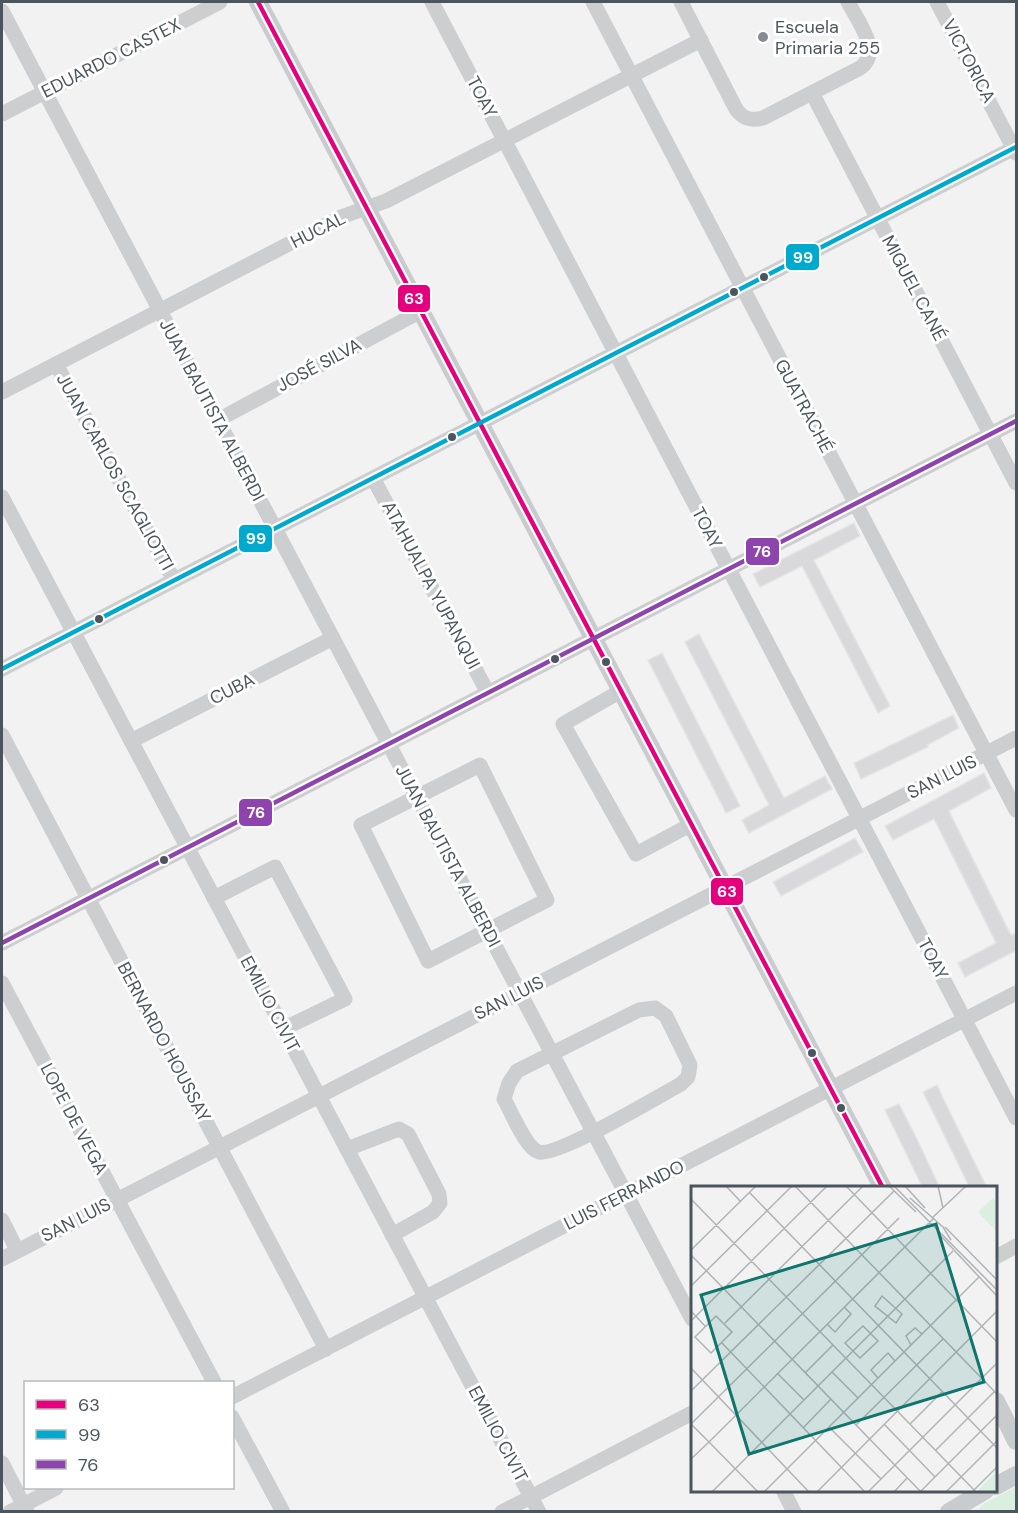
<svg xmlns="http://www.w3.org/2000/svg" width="1018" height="1513" font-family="'DM Sans',sans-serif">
  <rect width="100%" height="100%" fill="#f3f2f2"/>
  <polygon fill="#daefe0" points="1016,1487 1016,1511 978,1511 983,1504"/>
  <g fill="#d9d9db" stroke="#e4e4e5" stroke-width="1.5">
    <polygon points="854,523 860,536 814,560 890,706 878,713 802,566 760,587 753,574"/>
    <polygon points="699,634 784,798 825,776 832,789 749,833 742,820 769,805 685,642"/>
    <polygon points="662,653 740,806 726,813 648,660"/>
    <polygon points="953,715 959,728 927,745 928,747 861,779 854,763"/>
    <polygon points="984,773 991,788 949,811 1011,935 1017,933 1017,950 965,977 958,963 996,943 934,819 893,840 885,826"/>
    <polygon points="855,838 863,852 781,896 773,882"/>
    <polygon points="937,1085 945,1102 987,1188 970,1188 923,1092"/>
    <polygon points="899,1104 916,1137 940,1188 923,1188 918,1178 885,1110"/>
  </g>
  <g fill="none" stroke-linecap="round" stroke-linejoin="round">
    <g stroke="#ccced0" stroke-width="15">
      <polyline points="432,2 1016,1118"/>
      <polyline points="593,2 1016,810"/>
      <path d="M681 2 736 109C743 119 751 121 763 118L860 68C883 52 857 20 848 2"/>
      <polyline points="937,2 1016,153"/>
      <polyline points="2,11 692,1319"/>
      <polyline points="812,93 1016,483"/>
      <polyline points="2,114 220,2"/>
      <polyline points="56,364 174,580"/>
      <polyline points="2,392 341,217 386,201 701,40"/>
      <polyline points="218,420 421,311"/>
      <polyline points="373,478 488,693"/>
      <polyline points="2,497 539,1512"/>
      <polyline points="2,669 1016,147"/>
      <polyline points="621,691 563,724 636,854 692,824"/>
      <polyline points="2,735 326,1349"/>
      <polyline points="131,741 333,638"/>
      <polygon points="480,765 547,900 428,961 361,825"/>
      <polyline points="214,898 275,867 345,999 283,1029"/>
      <polyline points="2,943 1016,421"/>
      <polyline points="2,983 214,1382"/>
      <path d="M655 1008 666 1016 690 1065 688 1077 681 1084C659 1096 557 1157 539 1152 526 1149 511 1111 504 1099L509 1083 517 1071 639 1010Z"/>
      <polyline points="347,1149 399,1129 408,1134 439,1194 440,1203 433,1212 392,1235"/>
      <polyline points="2,1220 17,1250"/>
      <polyline points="996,1257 1016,1246"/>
      <polyline points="2,1259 1016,738"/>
      <polyline points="232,1397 1016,993"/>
      <polyline points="232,1417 283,1512"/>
      <polyline points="2,1463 27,1512"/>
      <polyline points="783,1490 794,1512"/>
      <polyline points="10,1512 56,1488"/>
      <polyline points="502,1512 692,1413"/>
    </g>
    <g stroke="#c9ccce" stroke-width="18">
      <polyline points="258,2 883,1188"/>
      <polyline points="996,1401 1016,1441"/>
      <polyline points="996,1486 1016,1475"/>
      <polyline points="949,1512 986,1490"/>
    </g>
    <defs>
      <polyline id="bus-1" points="258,2 883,1188"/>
      <polyline id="bus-2" points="2,669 1016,147"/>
      <polyline id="bus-3" points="2,943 1016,421"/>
    </defs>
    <use href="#bus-1" stroke="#fff" stroke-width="9"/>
    <use href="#bus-2" stroke="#fff" stroke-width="9"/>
    <use href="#bus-3" stroke="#fff" stroke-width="9"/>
    <use href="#bus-1" stroke="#e5007d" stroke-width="4.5"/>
    <use href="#bus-2" stroke="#00a9ce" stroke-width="4.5"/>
    <use href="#bus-3" stroke="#8e44ad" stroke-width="4.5"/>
  </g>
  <circle fill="#868c91" stroke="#fff" stroke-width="2" cx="763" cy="37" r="6"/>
  <g fill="#4b555d" stroke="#fff" stroke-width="2">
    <circle cx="764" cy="277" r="5"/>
    <circle cx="734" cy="292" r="5"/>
    <circle cx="452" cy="437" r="5"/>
    <circle cx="99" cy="619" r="5"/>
    <circle cx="555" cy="659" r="5"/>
    <circle cx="606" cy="662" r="5"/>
    <circle cx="164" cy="860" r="5"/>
    <circle cx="812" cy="1053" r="5"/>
    <circle cx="841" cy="1108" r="5"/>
  </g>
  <g text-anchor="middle" stroke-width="6" stroke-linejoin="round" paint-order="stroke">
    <g font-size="18" fill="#4b555d" stroke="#fff" text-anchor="start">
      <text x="775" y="33">Escuela<tspan x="775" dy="21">Primaria 255</tspan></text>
    </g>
    <g font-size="18" fill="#4b555d" stroke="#fff">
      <text transform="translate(111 58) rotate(-27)" y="6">EDUARDO CASTEX</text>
      <text transform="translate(969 61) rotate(62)" y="6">VICTORICA</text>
      <text transform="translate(482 97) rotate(62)" y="6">TOAY</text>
      <text transform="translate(318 230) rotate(-27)" y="6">HUCAL</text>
      <text transform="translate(914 288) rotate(62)" y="6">MIGUEL CANÉ</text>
      <text transform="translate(319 365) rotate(-28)" y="6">JOSÉ SILVA</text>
      <text transform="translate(804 406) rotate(62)" y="6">GUATRACHÉ</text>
      <text transform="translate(212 410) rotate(62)" y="6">JUAN BAUTISTA ALBERDI</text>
      <text transform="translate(115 472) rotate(61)" y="6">JUAN CARLOS SCAGLIOTTI</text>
      <text transform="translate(707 528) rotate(62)" y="6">TOAY</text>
      <text transform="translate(431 585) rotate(62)" y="6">ATAHUALPA YUPANQUI</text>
      <text transform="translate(232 689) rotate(-27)" y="6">CUBA</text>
      <text transform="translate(942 777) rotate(-27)" y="6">SAN LUIS</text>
      <text transform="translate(448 856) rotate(62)" y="6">JUAN BAUTISTA ALBERDI</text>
      <text transform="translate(933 959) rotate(62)" y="6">TOAY</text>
      <text transform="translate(509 998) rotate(-27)" y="6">SAN LUIS</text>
      <text transform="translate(270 1004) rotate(62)" y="6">EMILIO CIVIT</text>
      <text transform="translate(164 1042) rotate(62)" y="6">BERNARDO HOUSSAY</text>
      <text transform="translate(74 1119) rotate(62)" y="6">LOPE DE VEGA</text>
      <text transform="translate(624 1195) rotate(-27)" y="6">LUIS FERRANDO</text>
      <text transform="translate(76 1220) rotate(-27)" y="6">SAN LUIS</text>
      <text transform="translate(498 1434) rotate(62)" y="6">EMILIO CIVIT</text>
    </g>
  </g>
  <g transform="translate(691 1186)">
    <rect width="306" height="306" fill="#f3f2f2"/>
    <path d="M302 12 306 17V46L287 26ZM306 285V306H288L287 304Z" fill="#daefe0"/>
    <path fill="none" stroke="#b0b3b6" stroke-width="1.5" d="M35 0 50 16M104 0 306 208M155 0 306 156M198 0 225 26M203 0 306 104M214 0 234 22M247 0 252 22M59 7 306 262M219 12 252 41 260 54M0 13 285 306M241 32 275 0M254 41 306 94M248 48 306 110M0 64 65 0M0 69 230 306M0 100 101 0M191 110 211 128 205 137 184 120ZM0 125 14 140M25 130 41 146 20 167 4 151ZM0 135 136 0M34 137 172 0M136 138 144 146 160 128 153 121M172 140 187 155 169 172 154 157ZM31 157 174 306M220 159 215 150 224 142 231 148M0 182 118 306M141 186 167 212M86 187 113 214M114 187 142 159M187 192 180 184 197 167 204 175M0 205 203 5M0 238 208 32M0 238 18 256 243 32M193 238 244 291M219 238 251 206M165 239 252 153M138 241 190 293M112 242 140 213M245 264 303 206M0 273 18 256 67 306M230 305 306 229M21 306 262 65M73 306 288 91M126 306 306 125M177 306 306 177M203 306 216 292M255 306 306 255M281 306 306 281"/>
    <path fill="#0f766e" fill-opacity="0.15" stroke="#0f766e" stroke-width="3" d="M245 38 293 196 58 268 10 109Z"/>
    <rect width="306" height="306" fill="none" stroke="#4b555d" stroke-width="3"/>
  </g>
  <g stroke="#fff" stroke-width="2">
    <rect x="785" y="243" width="35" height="28" rx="6" fill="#00a9ce"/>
    <rect x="397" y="284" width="34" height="29" rx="6" fill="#e5007d"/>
    <rect x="238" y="524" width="35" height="29" rx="6" fill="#00a9ce"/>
    <rect x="745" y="537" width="35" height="29" rx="6" fill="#8e44ad"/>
    <rect x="238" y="798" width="35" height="29" rx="6" fill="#8e44ad"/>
    <rect x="710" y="877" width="34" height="29" rx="6" fill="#e5007d"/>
  </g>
  <g font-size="16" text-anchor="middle" font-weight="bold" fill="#fff">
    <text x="803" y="263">99</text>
    <text x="414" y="304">63</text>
    <text x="256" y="544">99</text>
    <text x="762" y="557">76</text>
    <text x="256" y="818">76</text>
    <text x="727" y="897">63</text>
  </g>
  <rect width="1018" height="1513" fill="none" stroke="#4b555d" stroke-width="6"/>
  <rect x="24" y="1381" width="210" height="108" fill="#ffffff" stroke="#b7bbbe" stroke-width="1.5"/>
  <rect x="36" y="1400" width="30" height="9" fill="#e5007d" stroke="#b7bbbe" stroke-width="1.5"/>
  <text x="78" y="1411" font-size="18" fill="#4b555d">63</text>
  <rect x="36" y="1430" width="30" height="9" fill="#00a9ce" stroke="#b7bbbe" stroke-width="1.5"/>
  <text x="78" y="1441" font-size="18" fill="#4b555d">99</text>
  <rect x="36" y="1460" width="30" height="9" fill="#8e44ad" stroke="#b7bbbe" stroke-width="1.5"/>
  <text x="78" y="1471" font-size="18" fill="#4b555d">76</text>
</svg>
